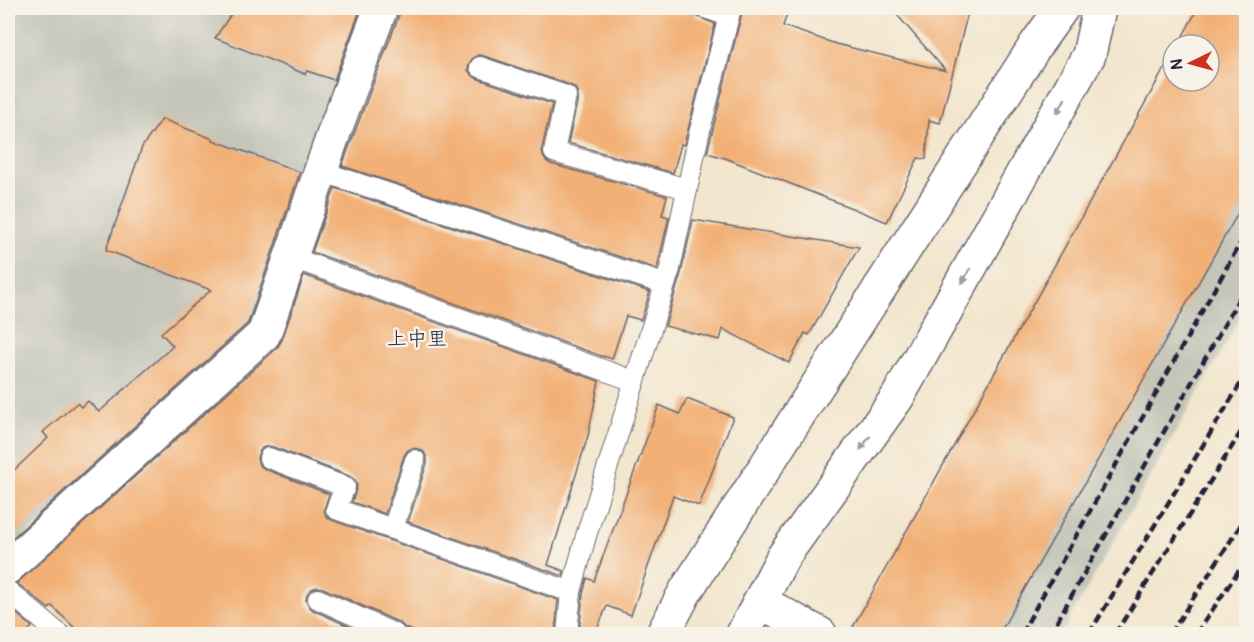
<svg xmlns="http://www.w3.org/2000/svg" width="1254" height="642" font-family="Pangolin,'Klee One',sans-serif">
  <rect width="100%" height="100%" fill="#f7f3e8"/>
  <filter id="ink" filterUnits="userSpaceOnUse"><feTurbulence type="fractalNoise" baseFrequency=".0167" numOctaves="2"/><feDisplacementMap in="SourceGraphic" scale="12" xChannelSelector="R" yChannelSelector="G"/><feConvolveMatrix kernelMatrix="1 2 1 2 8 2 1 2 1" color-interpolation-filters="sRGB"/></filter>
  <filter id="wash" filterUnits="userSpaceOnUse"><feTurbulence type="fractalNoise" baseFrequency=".008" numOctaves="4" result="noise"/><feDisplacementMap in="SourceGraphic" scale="24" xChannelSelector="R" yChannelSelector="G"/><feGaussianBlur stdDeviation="1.35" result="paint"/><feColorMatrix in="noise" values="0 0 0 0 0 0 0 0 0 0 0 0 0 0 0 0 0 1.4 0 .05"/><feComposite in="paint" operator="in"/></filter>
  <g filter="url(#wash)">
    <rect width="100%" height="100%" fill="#f3e6ce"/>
    <g fill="#c5c5b9">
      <polygon points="8,8 369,8 255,327 8,552"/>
      <polygon points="1198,8 1246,8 1246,317 1242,315 1061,634 849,634 1173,53 1173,81 1209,81 1209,45 1178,45"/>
    </g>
    <g id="blocks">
      <g fill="#f2b076">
        <polygon points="235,8 361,8 334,80 307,71 305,74 215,38"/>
        <polygon points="399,8 693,8 693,11 696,16 715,24 684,145 681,144 673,173 568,143 578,98 578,93 575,88 570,85 484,56 478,55 473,58 469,64 468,70 471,74 476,78 552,104 542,149 543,156 546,161 551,164 667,196 662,215 669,217 657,269 342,166 399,15"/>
        <polygon points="743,8 789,8 783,26 836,44 946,71 891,8 969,8 940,123 929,120 926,159 918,158 887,222 725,158 707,153"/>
        <polygon points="1198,8 1246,8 1246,199 999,634 849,634 1173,53 1173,81 1209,81 1209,45 1178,45"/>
        <polygon points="162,119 213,139 213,140 300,172 248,323 8,542 8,476 48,438 43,432 77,403 81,407 88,401 99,412 173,346 161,333 211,290 106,250 142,147"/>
        <polygon points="335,188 650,292 641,320 626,316 612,359 604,356 604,357 312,252"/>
        <polygon points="693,220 859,247 809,335 805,333 789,363 723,329 720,340 665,326 681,273"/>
        <polygon points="304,275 599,381 588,436 548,565 564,571 563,576 408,522 427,463 427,458 424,452 419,449 412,448 407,451 404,456 385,514 352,502 357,486 355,480 349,476 273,447 268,446 262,448 258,454 257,459 259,465 265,469 329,494 324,510 326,516 332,520 558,600 555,634 421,634 405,628 400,623 323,588 317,587 312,589 307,594 306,600 309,606 313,610 362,632 361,634 81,634 52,606 49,609 17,583 277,348 282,340"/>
        <polygon points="687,399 733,417 699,506 673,496 631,615 607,606 595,634 579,634 583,594 587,578 594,581 659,405 680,414"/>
        <polygon points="8,606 32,627 25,634 8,634"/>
      </g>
    </g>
  </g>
  <g filter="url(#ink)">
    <use href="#blocks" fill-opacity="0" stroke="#6b676e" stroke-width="1.5"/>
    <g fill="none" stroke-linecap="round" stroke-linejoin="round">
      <defs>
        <g id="service">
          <polyline points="705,8 729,16"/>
          <polyline points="480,67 566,96 554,152 687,189"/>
          <polyline points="320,171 664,284"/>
          <polyline points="290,257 634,381"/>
          <polyline points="269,458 345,487 336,509 571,592"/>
          <polyline points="393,529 415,460"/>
          <polyline points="8,591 59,634"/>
          <polyline points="318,599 395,634"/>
          <polyline points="567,634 571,592 586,536 670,269 699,134 731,8"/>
        </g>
        <g id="minor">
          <polyline points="8,567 264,334 335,130 381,8"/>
          <polyline points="743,634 783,557 897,398 1089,55 1099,9 1096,8"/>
        </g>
        <g id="tertiary">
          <polyline points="761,602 820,634"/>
          <polyline points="663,634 685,592 1037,43 1062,8"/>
        </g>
      </defs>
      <use href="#service" stroke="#6b676e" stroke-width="22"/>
      <use href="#minor" stroke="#6b676e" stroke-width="36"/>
      <use href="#tertiary" stroke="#6b676e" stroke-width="36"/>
      <use href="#service" stroke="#fff" stroke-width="20"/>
      <use href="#minor" stroke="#fff" stroke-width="33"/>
      <use href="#tertiary" stroke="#fff" stroke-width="33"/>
      <g stroke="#22223b" stroke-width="4.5" stroke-dasharray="9 4.5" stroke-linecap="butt">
        <polyline points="1021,634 1246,233"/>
        <polyline points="1050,634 1246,286"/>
        <polyline points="1089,634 1211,432 1246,375"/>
        <polyline points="1115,634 1246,424"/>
        <polyline points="1170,634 1246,517"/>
        <polyline points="1196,634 1246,560"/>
      </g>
    </g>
    <defs><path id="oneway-solid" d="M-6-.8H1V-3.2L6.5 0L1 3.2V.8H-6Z" transform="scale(1.5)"/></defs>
    <g fill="#9c9ca7">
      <use href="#oneway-solid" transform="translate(1061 106) rotate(119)"/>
      <use href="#oneway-solid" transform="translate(966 276) rotate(119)"/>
      <use href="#oneway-solid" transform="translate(865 443) rotate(126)"/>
    </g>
  </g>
  <g text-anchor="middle" stroke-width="5" stroke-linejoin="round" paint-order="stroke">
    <g font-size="20" fill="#22223b" stroke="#f7f3e8">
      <text x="417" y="345">上中里</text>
    </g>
  </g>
  <rect width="1254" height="642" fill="none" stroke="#f7f3e8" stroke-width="30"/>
  <g transform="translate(1191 63) rotate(265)"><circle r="28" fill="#f7f3e8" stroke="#a29fa3" stroke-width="1.5"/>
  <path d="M0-4.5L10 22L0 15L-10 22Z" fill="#c8321e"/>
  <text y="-9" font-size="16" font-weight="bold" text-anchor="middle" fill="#22223b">N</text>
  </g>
</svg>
